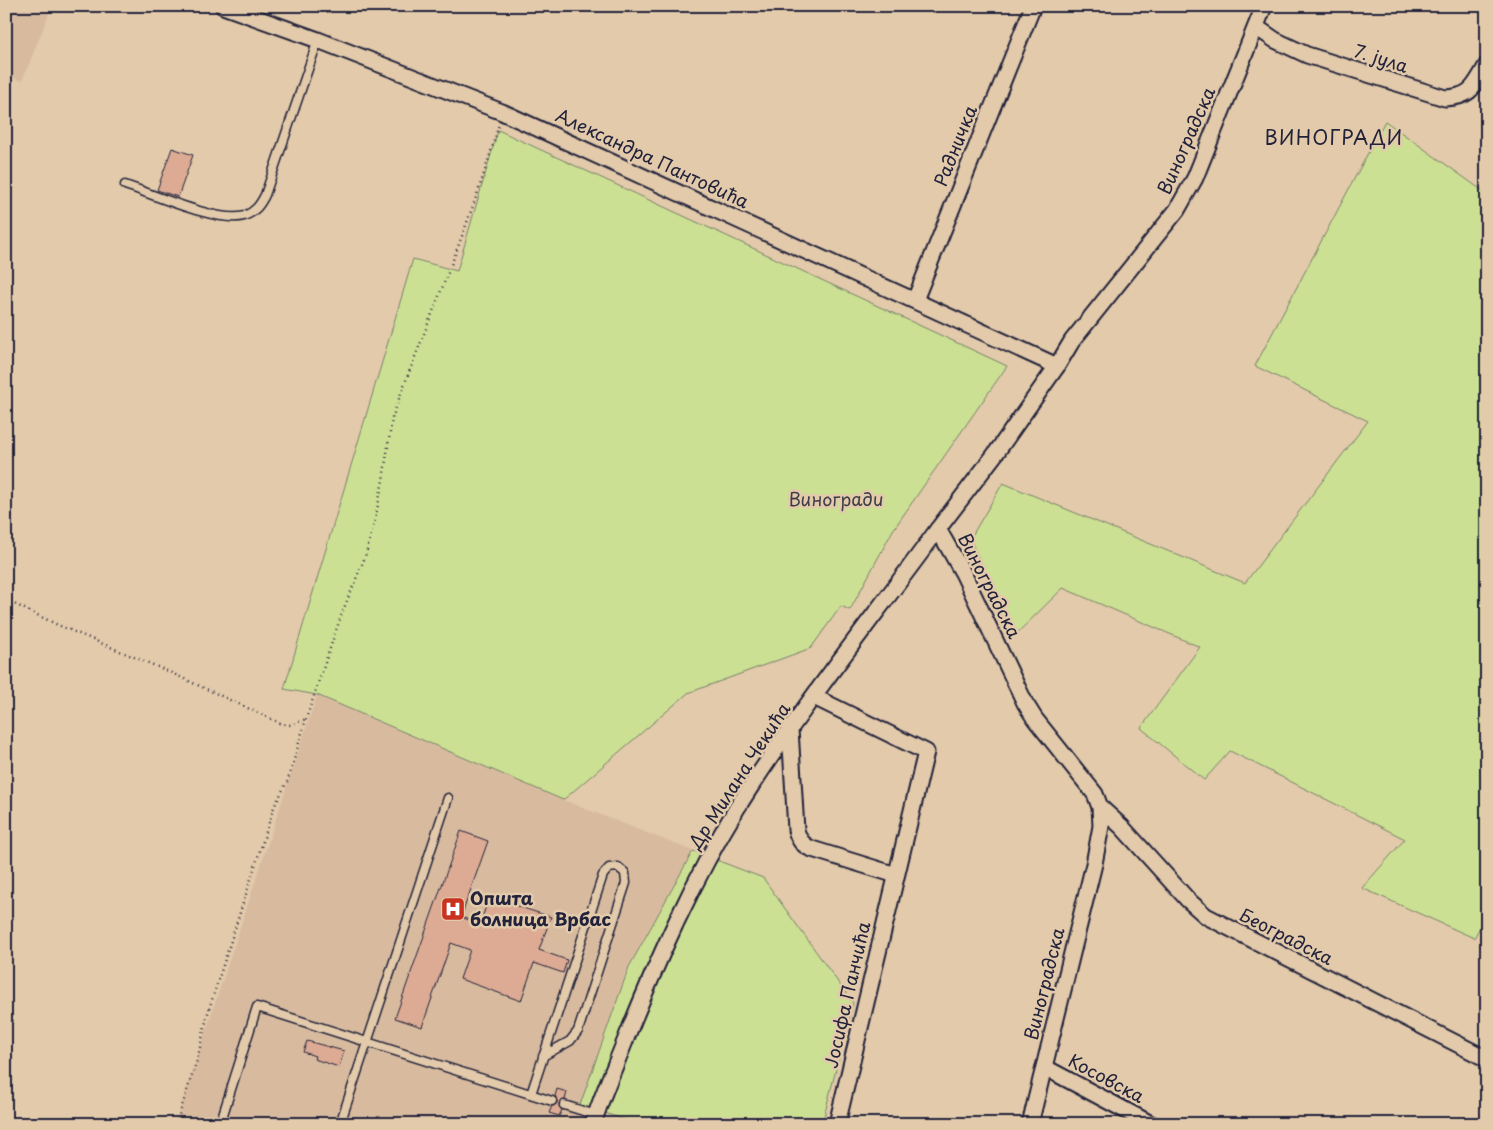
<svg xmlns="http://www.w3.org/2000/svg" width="1493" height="1130" font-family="'Playpen Sans',sans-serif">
  <rect width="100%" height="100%" fill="#e2caaa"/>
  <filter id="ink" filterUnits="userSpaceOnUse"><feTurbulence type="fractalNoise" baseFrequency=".02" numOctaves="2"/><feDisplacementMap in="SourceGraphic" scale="10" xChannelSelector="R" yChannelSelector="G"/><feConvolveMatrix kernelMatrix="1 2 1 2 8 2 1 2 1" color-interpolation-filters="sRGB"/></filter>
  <g filter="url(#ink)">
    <g fill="#d8bb9f">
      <polygon points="6,6 52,6 22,81 6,75"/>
      <polygon points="317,695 563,800 693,851 629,967 574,1124 175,1124"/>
    </g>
    <g fill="#cce094" stroke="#778168">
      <polygon points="1385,121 1487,194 1487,914 1474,938 1362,888 1405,839 1230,751 1204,780 1141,728 1200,647 1063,588 1013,637 970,539 1003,483 1245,583 1368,421 1255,366"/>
      <polygon points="498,130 1007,366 893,530 850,610 841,606 811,648 688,693 563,800 317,695 284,689 413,259 457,271"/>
      <polygon points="693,851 763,878 853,1003 822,1124 638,1124 580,1105 629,967"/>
    </g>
    <g fill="#ddab94" stroke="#22223b">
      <polygon points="172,148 193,155 178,197 157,190"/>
      <polygon points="461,831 488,841 461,917 480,924 489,897 551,917 539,950 567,960 563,973 534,963 521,1001 460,979 470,950 451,943 422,1027 395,1018"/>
      <polygon points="307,1041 344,1051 339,1067 314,1059 315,1056 303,1052"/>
      <polygon points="557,1089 567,1092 565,1100 559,1103 559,1107 562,1110 559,1116 549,1113 552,1106 557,1103 557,1099 555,1096"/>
    </g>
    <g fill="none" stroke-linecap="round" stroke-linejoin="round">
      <defs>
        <g id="service">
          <path d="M125 185C150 193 220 224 244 216 255 212 260 205 265 195L318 40"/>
          <polyline points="531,1094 603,875 609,868 618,867 625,873 626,883 578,1031 570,1041 543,1056"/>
          <polyline points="564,1105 596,1115"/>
          <polyline points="220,1124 257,1007 552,1101"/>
          <polyline points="340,1124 448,798"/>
        </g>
        <g id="minor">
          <polyline points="223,6 318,40 502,112 1057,366"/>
          <path d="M1256 27 1275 40 1307 55 1445 98C1472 97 1474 86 1487 65"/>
          <polyline points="915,300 1033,6"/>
          <polyline points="814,697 926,752 837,1124"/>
          <path d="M790 729 796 830C799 840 802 845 812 849L896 875"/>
          <polyline points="1100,807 1122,827 1188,900 1206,916 1487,1059"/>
          <polyline points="1044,1067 1151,1124"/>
          <path d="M593 1124C602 1094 616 1065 627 1036 659 957 693 880 737 808 798 711 871 621 938 529"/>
          <polyline points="1030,1124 1094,864 1101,826 1100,807 1095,794 1035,719 1025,703 963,573 938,529 996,453 1057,366 1072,341 1177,210 1195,178 1264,6"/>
        </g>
      </defs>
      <use href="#service" stroke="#22223b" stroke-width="11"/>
      <use href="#minor" stroke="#22223b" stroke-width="19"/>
      <g stroke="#22223b" stroke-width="2.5" stroke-dasharray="1 4" stroke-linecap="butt">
        <polyline points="6,600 58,625 165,670 282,724 291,725 306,719"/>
        <path d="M176 1124 197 1060 209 1009 274 807 288 780 306 719 342 613 365 557 375 520 383 480 392 419 397 404C432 310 472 221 499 124"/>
      </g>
      <use href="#service" stroke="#e2caaa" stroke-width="8"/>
      <use href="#minor" stroke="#e2caaa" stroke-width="15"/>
    </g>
  </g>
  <defs>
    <symbol id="hospital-square" viewBox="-11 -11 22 22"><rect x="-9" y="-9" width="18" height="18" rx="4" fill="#c8321e" stroke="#e2caaa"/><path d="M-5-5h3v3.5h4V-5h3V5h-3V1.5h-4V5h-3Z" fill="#fff"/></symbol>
  </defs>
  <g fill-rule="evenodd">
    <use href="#hospital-square" x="439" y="895" width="28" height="28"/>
  </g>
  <g text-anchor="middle" stroke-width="5" stroke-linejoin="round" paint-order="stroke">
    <g font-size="18" fill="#22223b" stroke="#e2caaa">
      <text transform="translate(1381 59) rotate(18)" y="6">7. јула</text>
      <text transform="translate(1187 141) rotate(-66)" y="6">Виноградска</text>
      <text transform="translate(956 146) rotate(-68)" y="6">Радничка</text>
      <text transform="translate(652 159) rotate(25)" y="6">Александра Пантовића</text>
      <text transform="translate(989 586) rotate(63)" y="6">Виноградска</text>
      <text transform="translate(740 776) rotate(-57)" y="6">Др Милана Чекића</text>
      <text transform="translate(1286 937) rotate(27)" y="6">Београдска</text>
      <text transform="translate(1045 984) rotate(-76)" y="6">Виноградска</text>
      <text transform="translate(848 995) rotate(-77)" y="6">Јосифа Панчића</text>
      <text transform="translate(1106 1079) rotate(28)" y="6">Косовска</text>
    </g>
    <g font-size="18" fill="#3c3e48" stroke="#e2caaa">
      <text x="836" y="506">Виногради</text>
    </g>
    <g font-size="18" font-weight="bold" fill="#22223b" stroke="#e2caaa" text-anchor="start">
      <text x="470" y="905">Општа<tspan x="470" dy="21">болница Врбас</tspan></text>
    </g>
    <g font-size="20" letter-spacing="1" fill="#22223b" stroke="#e2caaa">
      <text x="1334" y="145">ВИНОГРАДИ</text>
    </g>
  </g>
  <rect width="1493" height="1130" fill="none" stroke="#e2caaa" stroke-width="25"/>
  <rect x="12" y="12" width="1468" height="1105" fill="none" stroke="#22223b" stroke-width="2" filter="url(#ink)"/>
</svg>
